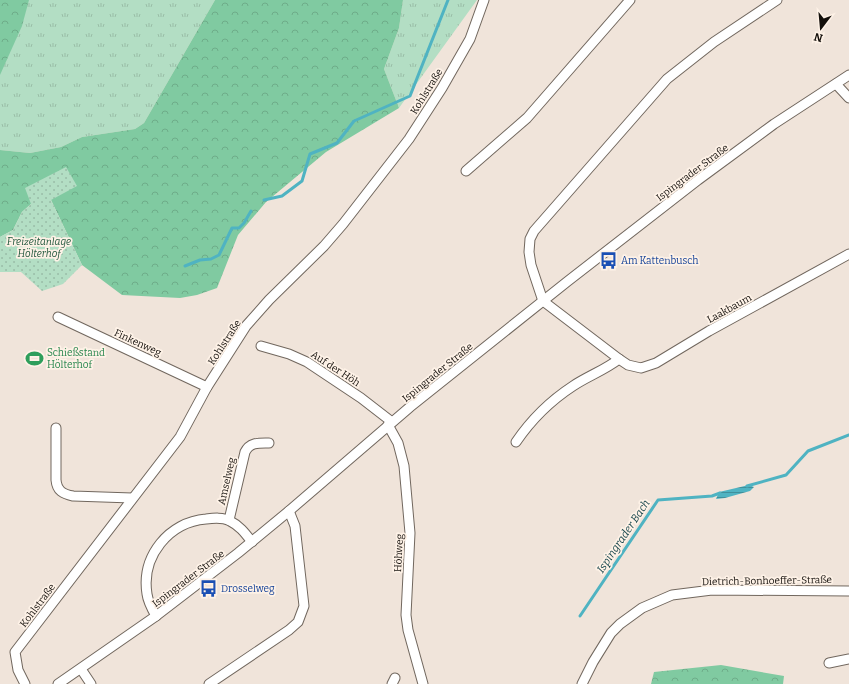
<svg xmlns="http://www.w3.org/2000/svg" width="849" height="684" font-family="Bitter,serif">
  <defs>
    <pattern id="grass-tufts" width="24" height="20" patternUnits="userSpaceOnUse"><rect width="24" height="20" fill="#b3dec4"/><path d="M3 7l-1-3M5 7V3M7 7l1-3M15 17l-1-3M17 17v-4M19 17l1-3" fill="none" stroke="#99bda7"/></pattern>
    <pattern id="forest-crowns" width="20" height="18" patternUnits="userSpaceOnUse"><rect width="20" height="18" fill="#80caa1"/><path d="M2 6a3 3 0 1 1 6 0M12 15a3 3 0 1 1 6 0" fill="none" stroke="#6eac89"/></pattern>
    <pattern id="park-dots" width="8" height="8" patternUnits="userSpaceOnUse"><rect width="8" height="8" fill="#b3dec4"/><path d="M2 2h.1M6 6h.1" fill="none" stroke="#99bda7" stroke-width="1.8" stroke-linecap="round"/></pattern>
    <pattern id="water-rules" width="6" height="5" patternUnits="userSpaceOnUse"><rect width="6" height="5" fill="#4fb3c2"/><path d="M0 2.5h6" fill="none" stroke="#40909c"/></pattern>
  </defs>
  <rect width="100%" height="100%" fill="#f0e4da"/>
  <g fill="url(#grass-tufts)">
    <polygon points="27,0 215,0 144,123 135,129 82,137 61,147 30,153 0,150 0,70"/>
    <polygon points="403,0 477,0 399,108 384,69 399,28"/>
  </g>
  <g fill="url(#forest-crowns)">
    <polygon points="0,0 29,0 22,26 0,75"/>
    <polygon points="215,0 403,0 399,28 384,69 399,108 326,152 266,202 238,235 217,288 197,295 180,298 122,295 82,265 51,200 31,204 22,212 13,230 0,237 0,150 30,153 61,147 82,137 135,129 144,123"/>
    <polygon points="721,665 784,676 783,684 651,684 654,672"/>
  </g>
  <polygon fill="url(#park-dots)" points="66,167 77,186 51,200 82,265 63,284 42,291 21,272 0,272 0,237 13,230 22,212 31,204 25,188"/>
  <polygon fill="url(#water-rules)" points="749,485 754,487 750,491 725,498 716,499 719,492"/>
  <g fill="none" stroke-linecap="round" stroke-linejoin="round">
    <g stroke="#4fb3c2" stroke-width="3">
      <polyline points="264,200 282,196 302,181 310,154 337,143 354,121 410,96 448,0"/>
      <polyline points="185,266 200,260 211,259 219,255 232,228 239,228 244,223 251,211"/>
      <polyline points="747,486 786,475 808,451 849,435"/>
      <polyline points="580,616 658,500 712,496 720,493"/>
    </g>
    <defs>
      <g id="street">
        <polyline points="777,0 714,42 667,79 534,231 530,239 529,252 531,265 543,301 619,359 628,365 641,368 656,363 709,331 849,254"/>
        <polyline points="836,84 849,98"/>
        <polyline points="466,171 527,118 630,0"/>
        <polyline points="58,317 207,387"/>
        <polyline points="261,346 289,354 307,362 361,398 392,422"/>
        <polyline points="388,425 398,443 404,466 410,533 406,615 408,630 423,684"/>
        <path d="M56 428V480C57 491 63 494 73 496L132 498"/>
        <path d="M516 442C531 420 550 401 573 386 588 376 605 370 619 359"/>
        <path d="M229 520 245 452C250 442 259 443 269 443"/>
        <path d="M156 616C152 609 148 602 147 594 141 556 169 522 206 519 214 518 223 517 230 521 240 526 245 533 252 542"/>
        <polyline points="829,663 849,659"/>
        <polyline points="81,669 91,684"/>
        <polyline points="25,684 18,670 15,652 180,437 207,387 246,326 269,300 324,246 343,224 409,139 442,88 470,39 484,0"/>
        <polyline points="58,684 156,616 238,553 289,511 410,407 568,281 698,180 774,124 849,75"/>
        <polyline points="209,684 289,630 298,622 304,606 295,526 289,511"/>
        <polyline points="392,684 395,678"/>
        <polyline points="582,684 593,662 611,633 620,624 642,608 672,595 712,590 849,591"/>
      </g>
    </defs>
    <use href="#street" stroke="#71675e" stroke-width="11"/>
    <use href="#street" stroke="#fff" stroke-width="9"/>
  </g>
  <defs>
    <symbol id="bus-bare" viewBox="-9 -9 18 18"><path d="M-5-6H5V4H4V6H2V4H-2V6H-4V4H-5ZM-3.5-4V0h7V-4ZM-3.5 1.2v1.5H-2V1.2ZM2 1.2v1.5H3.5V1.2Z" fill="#1a4fb4" stroke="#fef2e7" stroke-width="2.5" paint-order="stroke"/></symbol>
    <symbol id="stadium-bare" viewBox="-9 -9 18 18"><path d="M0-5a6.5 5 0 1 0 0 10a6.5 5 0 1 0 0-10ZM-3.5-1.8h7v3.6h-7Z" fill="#2e9e5b" stroke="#fef2e7" stroke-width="2.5" paint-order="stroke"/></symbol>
  </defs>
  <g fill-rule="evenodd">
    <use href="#bus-bare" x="596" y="248" width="25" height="25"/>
    <use href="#stadium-bare" x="22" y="346" width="25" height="25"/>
    <use href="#bus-bare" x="196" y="576" width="25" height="25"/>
  </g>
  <g text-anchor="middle" stroke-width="3.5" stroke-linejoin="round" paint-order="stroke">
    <g font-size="10" fill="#130f0b" stroke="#fef2e7">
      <text transform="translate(426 91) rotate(-58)" y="4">Kohlstraße</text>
      <text transform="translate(692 172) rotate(-37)" y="4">Ispingrader Straße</text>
      <text transform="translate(729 308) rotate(-29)" y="4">Laakbaum</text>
      <text transform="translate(138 342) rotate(25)" y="4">Finkenweg</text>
      <text transform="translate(224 342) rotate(-57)" y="4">Kohlstraße</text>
      <text transform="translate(336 368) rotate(33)" y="4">Auf der Höh</text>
      <text transform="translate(437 372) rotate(-39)" y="4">Ispingrader Straße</text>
      <text transform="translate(226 481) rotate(-77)" y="4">Amselweg</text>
      <text transform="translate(398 553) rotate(-87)" y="4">Höhweg</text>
      <text transform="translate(188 578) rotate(-37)" y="4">Ispingrader Straße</text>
      <text transform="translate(767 580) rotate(-1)" y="4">Dietrich-Bonhoeffer-Straße</text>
      <text transform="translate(37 605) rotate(-53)" y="4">Kohlstraße</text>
    </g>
    <g font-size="10" font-style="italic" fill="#1e553a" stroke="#fef2e7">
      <text x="39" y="245">Freizeitanlage<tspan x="39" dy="12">Hölterhof</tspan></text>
    </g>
    <g font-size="10" fill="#164399" stroke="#fef2e7" text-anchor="start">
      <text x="621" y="264">Am Kattenbusch</text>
      <text x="221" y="592">Drosselweg</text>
    </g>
    <g font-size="10" fill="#27864d" stroke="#fef2e7" text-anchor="start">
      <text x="47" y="356">Schießstand<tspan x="47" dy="12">Hölterhof</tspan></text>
    </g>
    <g font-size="11" font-style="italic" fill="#1c494f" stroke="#fef2e7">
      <text transform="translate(623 536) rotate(-56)" y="4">Ispingrader Bach</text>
    </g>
  </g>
  <g transform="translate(821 28) rotate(196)" stroke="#fef2e7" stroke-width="3" paint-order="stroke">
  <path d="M0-3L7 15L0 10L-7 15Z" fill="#130f0b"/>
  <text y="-6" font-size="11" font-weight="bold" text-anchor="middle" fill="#130f0b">N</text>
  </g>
</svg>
